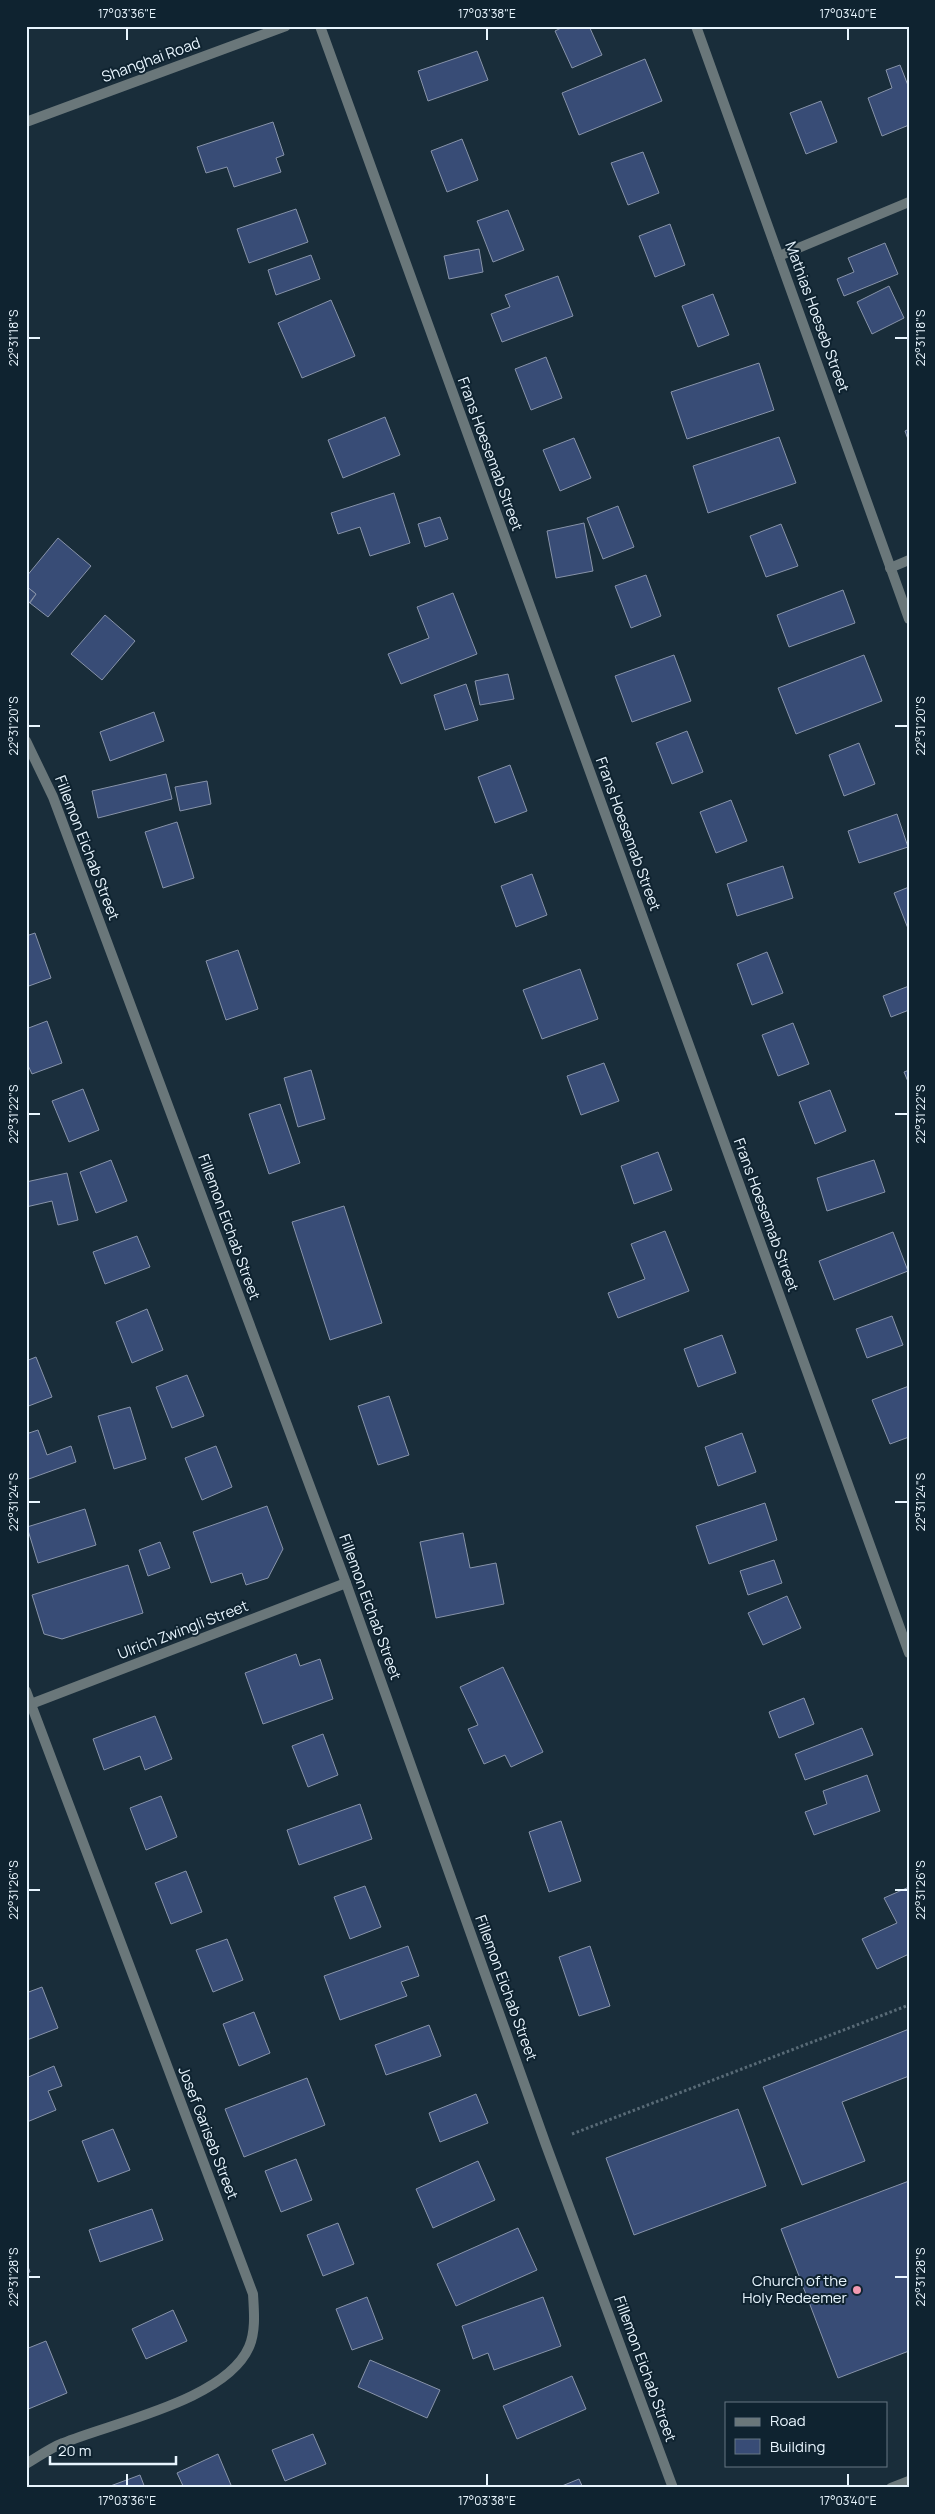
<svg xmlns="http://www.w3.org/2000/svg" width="935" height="2514" font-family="Manrope,sans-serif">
  <rect width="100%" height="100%" fill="#192d3a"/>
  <g fill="#384c76" stroke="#8793a9">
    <polygon points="565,26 589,26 602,55 572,68 555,31"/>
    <polygon points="477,51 488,80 428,101 418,71"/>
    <polygon points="645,59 662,101 579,135 562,93"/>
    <polygon points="900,65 909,88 909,125 882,136 868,98 892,88 886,70"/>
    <polygon points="821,101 837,142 806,154 790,113"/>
    <polygon points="273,122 284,155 276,158 281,172 234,187 227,167 206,173 197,147"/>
    <polygon points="462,139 478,180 447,192 431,151"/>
    <polygon points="643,152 659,193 628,205 611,163"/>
    <polygon points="296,209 308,242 249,263 237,229"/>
    <polygon points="508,210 524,250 493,262 477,221"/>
    <polygon points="670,224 685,265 655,277 639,236"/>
    <polygon points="885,243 898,274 844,296 837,279 854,272 848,258"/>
    <polygon points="479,249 483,272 449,279 444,256"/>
    <polygon points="311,255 320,279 276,295 268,270"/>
    <polygon points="558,276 573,316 502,342 491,314 510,307 505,295"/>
    <polygon points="889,286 904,318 872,334 857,302"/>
    <polygon points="713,294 729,335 698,347 682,306"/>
    <polygon points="331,300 355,356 302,378 278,323"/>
    <polygon points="546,357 562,398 531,410 515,369"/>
    <polygon points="759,363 774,410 687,439 671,392"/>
    <polygon points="385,417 400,455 343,478 328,440"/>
    <polygon points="909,429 909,442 905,431"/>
    <polygon points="779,437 796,483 708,513 693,466"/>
    <polygon points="574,438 591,478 560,491 543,450"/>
    <polygon points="394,493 410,543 370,556 360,527 338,534 331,513"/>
    <polygon points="618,506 634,547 603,559 587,518"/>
    <polygon points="440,517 448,539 425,547 418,524"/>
    <polygon points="584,523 593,571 556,578 547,531"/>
    <polygon points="781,524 798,566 766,577 750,536"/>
    <polygon points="58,538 91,566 48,617 30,603 36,594 26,586 26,577"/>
    <polygon points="646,575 661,616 631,628 615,586"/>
    <polygon points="26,586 36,594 26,607"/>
    <polygon points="843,590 855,623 789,647 777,615"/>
    <polygon points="453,593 477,654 401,684 388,654 429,638 417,607"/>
    <polygon points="105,615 135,641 102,680 71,654"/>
    <polygon points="674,655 691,701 632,722 615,676"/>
    <polygon points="864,655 882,701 796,734 778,688"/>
    <polygon points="508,674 514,699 480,705 475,681"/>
    <polygon points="466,684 478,720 445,730 434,695"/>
    <polygon points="154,712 164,741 110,761 100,732"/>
    <polygon points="687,731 703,772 672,784 656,743"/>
    <polygon points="859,743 875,784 844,796 829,755"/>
    <polygon points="510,765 527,811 495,823 478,777"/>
    <polygon points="166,774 172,799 98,818 92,791"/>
    <polygon points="207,781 211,804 180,811 175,787"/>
    <polygon points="731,800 747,841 716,853 700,812"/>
    <polygon points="897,814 908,847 859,863 848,831"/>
    <polygon points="177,822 194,878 163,888 145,832"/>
    <polygon points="783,866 793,898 737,916 727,884"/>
    <polygon points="532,874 547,915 516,927 501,886"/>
    <polygon points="909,887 909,931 894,893"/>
    <polygon points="35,933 51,978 26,987 26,936"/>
    <polygon points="238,950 258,1009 226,1020 206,961"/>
    <polygon points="767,952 783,993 752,1005 737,964"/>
    <polygon points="580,969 598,1019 542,1039 523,990"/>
    <polygon points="909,986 909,1010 891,1017 883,996"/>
    <polygon points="47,1021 62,1063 32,1074 26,1061 26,1029"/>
    <polygon points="793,1023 809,1064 778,1076 762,1035"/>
    <polygon points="604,1063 619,1101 581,1115 567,1076"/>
    <polygon points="311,1070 325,1119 298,1127 284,1078"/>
    <polygon points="909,1070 909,1084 904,1072"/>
    <polygon points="83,1089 99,1130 69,1142 52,1101"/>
    <polygon points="830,1090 846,1131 815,1144 799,1102"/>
    <polygon points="280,1104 300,1163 269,1174 249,1114"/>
    <polygon points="658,1152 672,1190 634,1204 621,1166"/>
    <polygon points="111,1160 127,1201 96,1213 80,1172"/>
    <polygon points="874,1160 885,1192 827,1211 817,1178"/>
    <polygon points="67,1173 78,1220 58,1225 52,1201 26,1207 26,1182"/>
    <polygon points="344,1206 382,1323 330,1340 292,1222"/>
    <polygon points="665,1231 689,1291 618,1318 608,1293 645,1279 631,1244"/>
    <polygon points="893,1232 908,1271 834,1300 819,1261"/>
    <polygon points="137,1236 150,1267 105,1284 93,1252"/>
    <polygon points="147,1309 163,1350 132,1363 116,1322"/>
    <polygon points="892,1316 903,1345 867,1358 856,1329"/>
    <polygon points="722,1335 736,1373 698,1387 684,1349"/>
    <polygon points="36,1357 52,1397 26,1407 26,1361"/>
    <polygon points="187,1375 204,1416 172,1428 156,1387"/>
    <polygon points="909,1386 909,1437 890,1444 872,1400"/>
    <polygon points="389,1396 409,1455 378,1465 358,1406"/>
    <polygon points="130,1407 146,1459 114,1469 98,1416"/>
    <polygon points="38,1430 47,1455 71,1446 76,1462 26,1480 26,1434"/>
    <polygon points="742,1433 756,1472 718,1486 705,1447"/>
    <polygon points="216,1446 232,1487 202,1500 185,1458"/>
    <polygon points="765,1503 777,1540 709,1564 696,1526"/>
    <polygon points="267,1506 283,1549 268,1578 246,1585 242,1573 211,1583 193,1532"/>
    <polygon points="85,1509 96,1545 38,1563 27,1527"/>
    <polygon points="463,1533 470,1568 496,1563 504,1604 436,1618 420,1542"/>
    <polygon points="160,1542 170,1568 148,1576 139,1550"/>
    <polygon points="774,1560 782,1583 748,1595 740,1571"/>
    <polygon points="128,1565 143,1613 62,1639 44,1634 32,1595"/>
    <polygon points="787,1596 801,1628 763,1645 748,1613"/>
    <polygon points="296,1654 300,1666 320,1659 333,1699 263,1724 245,1673"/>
    <polygon points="503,1667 543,1752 511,1767 505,1755 484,1764 468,1729 478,1725 460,1687"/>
    <polygon points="804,1698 814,1724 779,1738 769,1712"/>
    <polygon points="155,1716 172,1759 145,1770 140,1756 104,1770 93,1739"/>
    <polygon points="862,1728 873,1755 805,1780 795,1754"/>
    <polygon points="323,1734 338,1775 308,1787 292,1746"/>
    <polygon points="867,1775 880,1811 814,1835 805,1812 827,1804 823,1791"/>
    <polygon points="161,1796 177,1837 146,1850 130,1808"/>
    <polygon points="360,1804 372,1839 299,1865 287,1830"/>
    <polygon points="561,1821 581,1881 549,1892 529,1832"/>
    <polygon points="186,1871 202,1912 171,1924 155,1883"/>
    <polygon points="365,1886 381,1927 350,1939 334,1897"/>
    <polygon points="909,1887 909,1954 877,1969 862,1939 897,1923 884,1898"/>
    <polygon points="227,1939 243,1980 213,1992 196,1950"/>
    <polygon points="408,1946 419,1976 401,1982 407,1996 340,2020 324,1976"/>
    <polygon points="590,1946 610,2006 579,2016 559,1957"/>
    <polygon points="42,1987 58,2028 27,2040 26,1993"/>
    <polygon points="254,2012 270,2053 239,2066 223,2024"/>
    <polygon points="429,2025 441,2056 386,2075 375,2045"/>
    <polygon points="909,2029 909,2076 842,2102 865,2161 802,2185 763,2087"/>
    <polygon points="54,2066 62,2086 48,2091 56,2110 27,2122 26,2078"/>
    <polygon points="307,2078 325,2125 244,2157 225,2109"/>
    <polygon points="476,2094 488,2123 440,2142 429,2113"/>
    <polygon points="738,2109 766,2186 634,2235 606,2158"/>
    <polygon points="113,2129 130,2170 98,2182 82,2141"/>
    <polygon points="296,2159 312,2200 281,2212 265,2171"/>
    <polygon points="478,2161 495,2200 433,2228 416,2189"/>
    <polygon points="909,2181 909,2351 838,2378 781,2229"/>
    <polygon points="152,2209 163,2240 100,2262 89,2230"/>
    <polygon points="338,2223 354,2264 323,2276 307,2235"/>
    <polygon points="518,2228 537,2270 456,2306 437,2264"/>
    <polygon points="26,2261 30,2272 26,2273"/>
    <polygon points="367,2297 383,2339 352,2350 336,2309"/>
    <polygon points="543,2297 561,2346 494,2370 488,2353 473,2359 462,2326"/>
    <polygon points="173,2310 187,2341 146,2359 132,2329"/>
    <polygon points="46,2341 67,2393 26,2410 26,2349"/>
    <polygon points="370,2360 440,2390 427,2418 358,2387"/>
    <polygon points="572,2376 586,2409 517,2439 503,2406"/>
    <polygon points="313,2434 326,2464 285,2481 272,2450"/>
    <polygon points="218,2454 231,2485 225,2488 184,2488 177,2473"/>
    <polygon points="140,2475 145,2488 105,2488"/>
    <polygon points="579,2479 583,2488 557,2488"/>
  </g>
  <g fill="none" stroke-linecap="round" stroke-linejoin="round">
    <polyline stroke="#596b77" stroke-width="3" stroke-dasharray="2.5 2.5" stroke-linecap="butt" points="572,2134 909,2005"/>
    <g stroke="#6a777a" stroke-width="10">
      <polyline points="320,26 909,1653"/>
      <polyline points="696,26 909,619"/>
      <polyline points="26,122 286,26"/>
      <polyline points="779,256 909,202"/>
      <polyline points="890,568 909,560"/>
      <polyline points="26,741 53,797 346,1583 546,2145 673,2488"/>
      <path d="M26 1691 253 2294C254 2311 256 2331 249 2347 226 2400 114 2422 63 2443 50 2448 38 2457 26 2464"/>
      <polyline points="31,1704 346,1583"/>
      <polyline points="891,2488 909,2481"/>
    </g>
  </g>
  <path fill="none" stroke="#e8f5fe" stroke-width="2" d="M127 28V40M487 28V40M848 28V40M28 338H40M895 338H908M28 726H40M895 726H908M28 1114H40M895 1114H908M28 1502H40M895 1502H908M28 1890H40M895 1890H908M28 2277H40M895 2277H908M127 2474V2486M487 2474V2486M848 2474V2486"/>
  <circle fill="#f19ab1" stroke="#0f2330" stroke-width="2" cx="857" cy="2290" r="5"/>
  <g text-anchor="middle" stroke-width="4" stroke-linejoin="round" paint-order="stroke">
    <g font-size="15" fill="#e8f5fe" stroke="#0f2330">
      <text transform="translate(151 60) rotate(-20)" y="5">Shanghai Road</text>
      <text transform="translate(817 317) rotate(70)" y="5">Mathias Hoeseb Street</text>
      <text transform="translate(490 454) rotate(70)" y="5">Frans Hoesemab Street</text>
      <text transform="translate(628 834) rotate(70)" y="5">Frans Hoesemab Street</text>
      <text transform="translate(87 848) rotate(69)" y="5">Fillemon Eichab Street</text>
      <text transform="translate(766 1215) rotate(70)" y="5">Frans Hoesemab Street</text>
      <text transform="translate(229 1227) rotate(70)" y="5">Fillemon Eichab Street</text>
      <text transform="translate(370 1607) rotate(70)" y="5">Fillemon Eichab Street</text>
      <text transform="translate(183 1630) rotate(-21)" y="5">Ulrich Zwingli Street</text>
      <text transform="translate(506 1988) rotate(70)" y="5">Fillemon Eichab Street</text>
      <text transform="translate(208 2133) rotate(69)" y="5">Josef Gariseb Street</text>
      <text transform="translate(645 2369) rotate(70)" y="5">Fillemon Eichab Street</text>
    </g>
    <g font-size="15" fill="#e8f5fe" stroke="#0f2330" text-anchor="end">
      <text x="847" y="2286">Church of the<tspan x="847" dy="17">Holy Redeemer</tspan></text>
    </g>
  </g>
  <rect width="935" height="2514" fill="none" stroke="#0f2330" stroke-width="55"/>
  <rect x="725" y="2402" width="162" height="65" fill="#0f2330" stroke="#667782"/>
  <rect x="735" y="2418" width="25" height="8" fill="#6a777a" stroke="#667782"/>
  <text x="770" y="2426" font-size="15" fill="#e8f5fe">Road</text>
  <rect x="735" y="2439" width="25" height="15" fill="#384c76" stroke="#667782"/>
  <text x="770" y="2452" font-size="15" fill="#e8f5fe">Building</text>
  <path d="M50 2456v8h126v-8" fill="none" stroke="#e8f5fe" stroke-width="2.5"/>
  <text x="58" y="2456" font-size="15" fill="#e8f5fe" stroke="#0f2330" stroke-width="4" paint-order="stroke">20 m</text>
  <rect x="28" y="28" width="880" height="2458" fill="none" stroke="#e8f5fe" stroke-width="2"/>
  <g font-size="12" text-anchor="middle" fill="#e8f5fe">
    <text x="127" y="18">17°03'36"E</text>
    <text x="487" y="18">17°03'38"E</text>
    <text x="848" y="18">17°03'40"E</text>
    <text transform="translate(14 338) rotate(-90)" y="4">22°31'18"S</text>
    <text transform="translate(921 338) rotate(-90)" y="4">22°31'18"S</text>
    <text transform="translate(14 726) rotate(-90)" y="4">22°31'20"S</text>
    <text transform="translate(921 726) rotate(-90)" y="4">22°31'20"S</text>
    <text transform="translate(14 1114) rotate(-90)" y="4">22°31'22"S</text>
    <text transform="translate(921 1114) rotate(-90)" y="4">22°31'22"S</text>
    <text transform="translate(14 1502) rotate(-90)" y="4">22°31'24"S</text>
    <text transform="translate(921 1502) rotate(-90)" y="4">22°31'24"S</text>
    <text transform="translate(14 1890) rotate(-90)" y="4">22°31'26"S</text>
    <text transform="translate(921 1890) rotate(-90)" y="4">22°31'26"S</text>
    <text transform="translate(14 2277) rotate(-90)" y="4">22°31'28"S</text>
    <text transform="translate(921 2277) rotate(-90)" y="4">22°31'28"S</text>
    <text x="127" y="2505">17°03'36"E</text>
    <text x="487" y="2505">17°03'38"E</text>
    <text x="848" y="2505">17°03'40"E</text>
  </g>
</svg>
